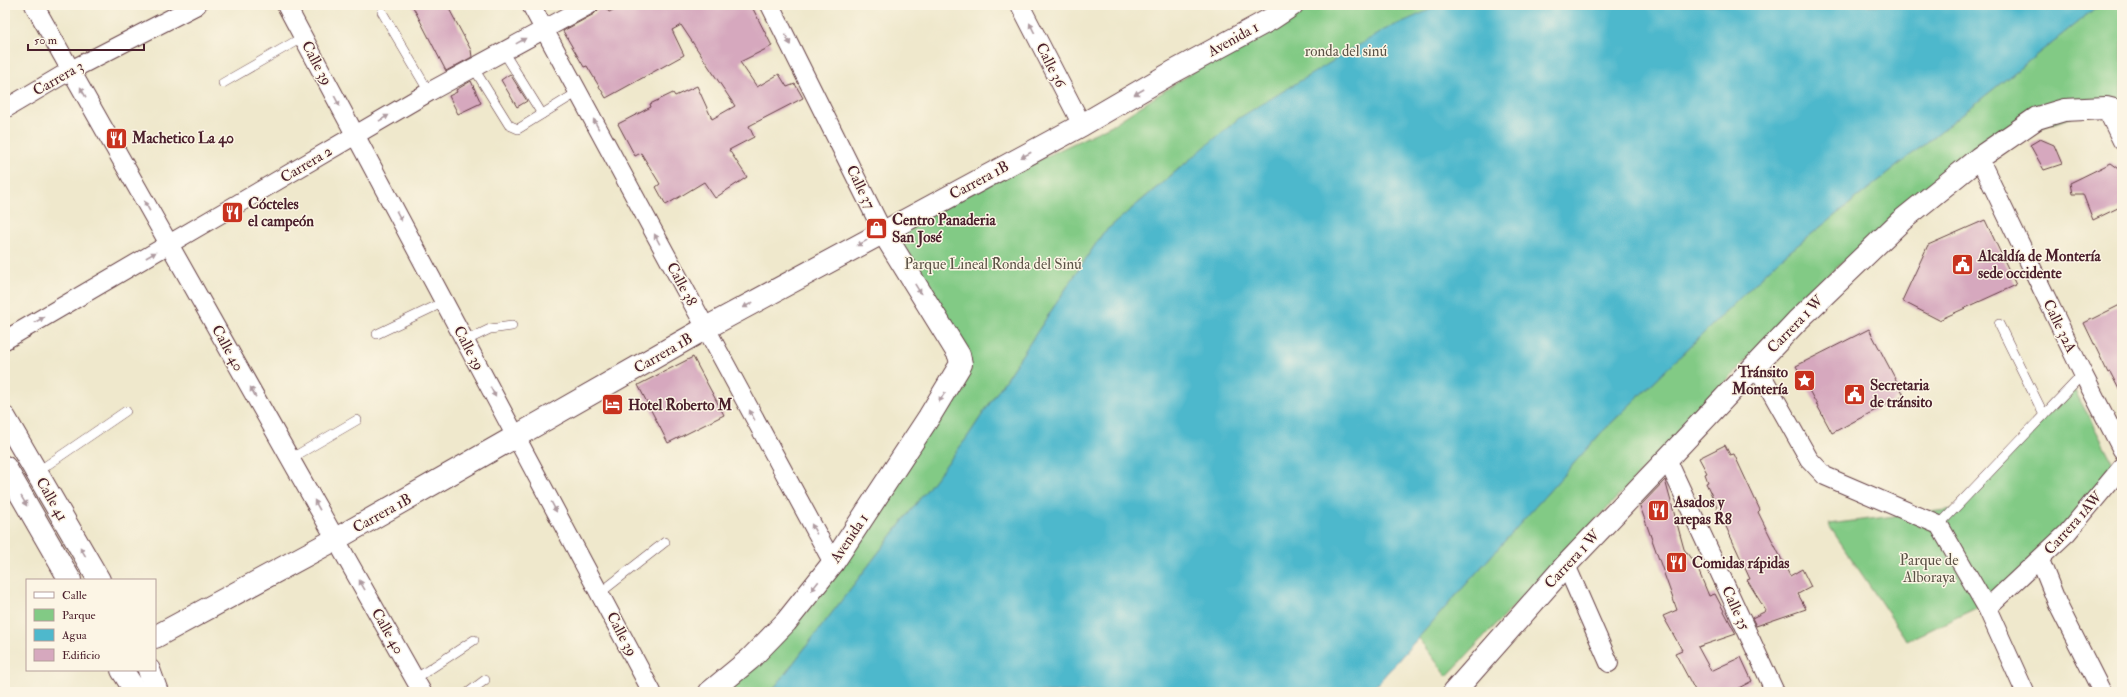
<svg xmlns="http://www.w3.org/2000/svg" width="2127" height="697" font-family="'IM FELL Double Pica',serif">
  <rect width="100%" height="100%" fill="#fcf5e5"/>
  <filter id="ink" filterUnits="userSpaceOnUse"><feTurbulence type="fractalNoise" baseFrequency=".025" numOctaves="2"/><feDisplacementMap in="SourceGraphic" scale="8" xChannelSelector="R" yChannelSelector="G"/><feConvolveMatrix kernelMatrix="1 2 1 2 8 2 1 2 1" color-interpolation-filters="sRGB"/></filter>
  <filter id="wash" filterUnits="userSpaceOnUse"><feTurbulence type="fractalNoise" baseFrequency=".012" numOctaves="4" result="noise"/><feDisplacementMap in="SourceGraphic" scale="16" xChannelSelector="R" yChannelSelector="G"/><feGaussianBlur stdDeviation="0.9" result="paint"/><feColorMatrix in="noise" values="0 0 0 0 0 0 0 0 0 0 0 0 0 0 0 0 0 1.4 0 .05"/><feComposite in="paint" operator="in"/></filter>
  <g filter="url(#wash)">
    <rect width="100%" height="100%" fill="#efe8cc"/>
    <g fill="#82ca85" stroke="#667458">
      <polygon points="1296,5 1499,5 1189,160 1103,233 966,439 771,692 722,692 773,640 965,367 887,232 1112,125"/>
      <polygon points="2099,5 2122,5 2122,103 2108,104 1976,151 1806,293 1711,399 1447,676 1418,638 1601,433 1779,260"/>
      <polygon points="2074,389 2116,468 2044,559 2041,577 1907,641 1828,524 1954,509"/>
    </g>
    <polygon fill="#4eb8cc" stroke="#4c6c7c" points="1441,5 2099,5 1779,260 1601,433 1370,692 771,692 966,439 1103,233 1239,118 1384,30"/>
    <g id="blocks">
      <g fill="#d6a8be">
        <polygon points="412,5 447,5 471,50 472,57 446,71"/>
        <polygon points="603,5 609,12 623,5 751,5 772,46 740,62 757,87 779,74 787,87 795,84 803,98 749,126 754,137 729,150 747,177 715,198 704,182 666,205 656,187 660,184 641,153 635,156 618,124 651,107 650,104 673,93 675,96 697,86 712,119 735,106 681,25 672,30 684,55 606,98 587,66 584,67 563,31 594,14"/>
        <polygon points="510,74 527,101 517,107 501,80"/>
        <polygon points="471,81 481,103 458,114 449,96 457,92 456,90"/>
        <polygon points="2040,139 2054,145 2062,164 2044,170 2030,145"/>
        <polygon points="2111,163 2122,171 2122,206 2093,220 2083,194 2072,194 2070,183"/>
        <polygon points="1985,220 2016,285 1939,320 1902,301 1928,245"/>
        <polygon points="2122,304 2122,395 2110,372 2108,373 2084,323"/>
        <polygon points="1869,329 1904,395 1832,433 1796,366"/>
        <polygon points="693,357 724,415 668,443 638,385"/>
        <polygon points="1725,445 1730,455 1734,454 1760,510 1758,512 1790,576 1802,569 1811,587 1798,594 1806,609 1756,626 1752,618 1766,611 1747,580 1750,579 1706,483 1708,482 1705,474 1707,473 1699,458"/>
        <polygon points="1665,480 1684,549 1697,567 1709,596 1715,594 1736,634 1698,647 1711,671 1741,657 1752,681 1731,692 1696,692 1675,653 1682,650 1663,616 1677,610 1640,506"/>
      </g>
    </g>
  </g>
  <g filter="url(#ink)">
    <use href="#blocks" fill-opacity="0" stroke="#633d43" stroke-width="1"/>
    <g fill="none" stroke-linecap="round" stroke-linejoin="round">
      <defs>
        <g id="lane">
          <polyline points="382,12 429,92"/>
          <polyline points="503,51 542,114"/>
          <polyline points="473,67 509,125 518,129 578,92"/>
          <polyline points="223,83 303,37"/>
          <polyline points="1999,324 2044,415"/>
          <polyline points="377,334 444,302"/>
          <polyline points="465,341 490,329 512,326"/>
          <polyline points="290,459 357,420"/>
          <polyline points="37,472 126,411"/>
          <polyline points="1939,525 2083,374"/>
          <polyline points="600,593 665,542"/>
          <polyline points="415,679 474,640"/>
          <polyline points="469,692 485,680"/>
        </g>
        <g id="street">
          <polyline points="34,5 422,692"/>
          <polyline points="286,5 652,692"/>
          <polyline points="531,5 833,563"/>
          <polyline points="770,5 883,232"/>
          <polyline points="1020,5 1082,125"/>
          <polyline points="2106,108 2122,141"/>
          <polyline points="5,109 71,70 197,5"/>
          <polyline points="1979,158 2083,374 2122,450"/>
          <polyline points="5,340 429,92 589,5"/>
          <polyline points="1756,365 1809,459 1825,476 1939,525 1987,608 2025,692"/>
          <polyline points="1667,459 1775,692"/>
          <polyline points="2040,560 2058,605 2102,692"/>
          <polyline points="1566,565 1609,663"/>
          <polyline points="1987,608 2067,533 2122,467"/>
        </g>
        <g id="secondary">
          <polyline points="155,637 336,539 706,328 1082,125 1173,72 1271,19 1292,5"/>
          <polyline points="710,692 750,659 786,622 833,563 929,417 961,364 959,355 883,232"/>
          <polyline points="1454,692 1566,565 1667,459 1797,321 1901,221 1979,158 2037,118 2064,110 2106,108 2122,112"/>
        </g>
        <g id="primary">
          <polyline points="5,418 99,580"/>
          <polyline points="5,467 70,580"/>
          <polyline points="122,670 136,692"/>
          <polyline points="149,670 157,692"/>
        </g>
      </defs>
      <use href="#lane" stroke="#633d43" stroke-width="10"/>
      <use href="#street" stroke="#633d43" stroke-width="20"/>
      <use href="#secondary" stroke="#633d43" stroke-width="24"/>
      <use href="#primary" stroke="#633d43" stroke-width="24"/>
      <use href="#lane" stroke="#fff" stroke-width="9"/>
      <use href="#street" stroke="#fff" stroke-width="18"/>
      <use href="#secondary" stroke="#fff" stroke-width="22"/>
      <use href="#primary" stroke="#fff" stroke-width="22"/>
    </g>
    <defs><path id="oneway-solid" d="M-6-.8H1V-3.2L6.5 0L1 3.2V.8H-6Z"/></defs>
    <g fill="#ae9aa0">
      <use href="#oneway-solid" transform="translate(1032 28) rotate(-117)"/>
      <use href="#oneway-solid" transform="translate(788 40) rotate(64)"/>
      <use href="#oneway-solid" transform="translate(521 41) rotate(-29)"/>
      <use href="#oneway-solid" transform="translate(83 92) rotate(-119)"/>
      <use href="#oneway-solid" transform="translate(1139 92) rotate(150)"/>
      <use href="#oneway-solid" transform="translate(337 101) rotate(62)"/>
      <use href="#oneway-solid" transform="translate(384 118) rotate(-31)"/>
      <use href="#oneway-solid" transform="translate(596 124) rotate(-118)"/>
      <use href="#oneway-solid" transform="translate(1026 155) rotate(152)"/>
      <use href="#oneway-solid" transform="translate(147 206) rotate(-119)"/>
      <use href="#oneway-solid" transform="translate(399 216) rotate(62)"/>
      <use href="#oneway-solid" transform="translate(657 239) rotate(-118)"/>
      <use href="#oneway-solid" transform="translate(862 243) rotate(151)"/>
      <use href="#oneway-solid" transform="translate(151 255) rotate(-30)"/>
      <use href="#oneway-solid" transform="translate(918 289) rotate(58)"/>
      <use href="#oneway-solid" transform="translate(748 305) rotate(151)"/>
      <use href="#oneway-solid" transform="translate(39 320) rotate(-30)"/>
      <use href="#oneway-solid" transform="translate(253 392) rotate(-119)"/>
      <use href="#oneway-solid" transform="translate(493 392) rotate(62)"/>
      <use href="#oneway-solid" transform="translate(942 397) rotate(123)"/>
      <use href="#oneway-solid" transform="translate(752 415) rotate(-118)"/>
      <use href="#oneway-solid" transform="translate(24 501) rotate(60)"/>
      <use href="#oneway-solid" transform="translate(317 505) rotate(-119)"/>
      <use href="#oneway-solid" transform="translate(554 507) rotate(62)"/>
      <use href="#oneway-solid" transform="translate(814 529) rotate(-118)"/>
      <use href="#oneway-solid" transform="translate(83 552) rotate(-120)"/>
      <use href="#oneway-solid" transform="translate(362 585) rotate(-120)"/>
      <use href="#oneway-solid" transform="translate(815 586) rotate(128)"/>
    </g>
  </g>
  <defs>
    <symbol id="restaurant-square" viewBox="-11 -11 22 22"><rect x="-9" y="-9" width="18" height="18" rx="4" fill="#c8321e" stroke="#fcf5e5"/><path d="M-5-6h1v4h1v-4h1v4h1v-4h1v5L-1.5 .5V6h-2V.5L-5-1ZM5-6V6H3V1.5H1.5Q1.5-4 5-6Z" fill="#fff"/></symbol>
    <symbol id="shop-square" viewBox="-11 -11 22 22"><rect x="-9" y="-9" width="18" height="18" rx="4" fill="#c8321e" stroke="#fcf5e5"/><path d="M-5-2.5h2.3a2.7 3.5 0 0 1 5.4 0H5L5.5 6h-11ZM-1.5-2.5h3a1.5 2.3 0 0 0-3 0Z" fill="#fff"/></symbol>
    <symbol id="civic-square" viewBox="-11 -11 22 22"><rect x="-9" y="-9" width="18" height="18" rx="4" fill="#c8321e" stroke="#fcf5e5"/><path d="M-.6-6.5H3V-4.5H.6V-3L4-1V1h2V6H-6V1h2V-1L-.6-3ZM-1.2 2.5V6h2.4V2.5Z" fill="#fff"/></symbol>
    <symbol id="sight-square" viewBox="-11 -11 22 22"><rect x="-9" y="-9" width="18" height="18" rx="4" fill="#c8321e" stroke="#fcf5e5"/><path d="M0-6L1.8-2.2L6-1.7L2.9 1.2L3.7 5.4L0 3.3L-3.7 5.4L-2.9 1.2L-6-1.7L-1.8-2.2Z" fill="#fff"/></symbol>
    <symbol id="hotel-square" viewBox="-11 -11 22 22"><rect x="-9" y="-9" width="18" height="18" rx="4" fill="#c8321e" stroke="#fcf5e5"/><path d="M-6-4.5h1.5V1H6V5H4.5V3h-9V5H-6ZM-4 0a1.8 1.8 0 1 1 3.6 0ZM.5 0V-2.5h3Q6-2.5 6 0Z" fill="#fff"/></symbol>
  </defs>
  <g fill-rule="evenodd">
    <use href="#restaurant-square" x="104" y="126" width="25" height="25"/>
    <use href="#restaurant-square" x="220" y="200" width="25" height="25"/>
    <use href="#shop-square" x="864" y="216" width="25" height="25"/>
    <use href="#civic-square" x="1950" y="252" width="25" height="25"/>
    <use href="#sight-square" x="1792" y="368" width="25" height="25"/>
    <use href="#civic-square" x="1842" y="382" width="25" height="25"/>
    <use href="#hotel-square" x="600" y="392" width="25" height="25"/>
    <use href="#restaurant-square" x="1646" y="498" width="25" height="25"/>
    <use href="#restaurant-square" x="1664" y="550" width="25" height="25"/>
  </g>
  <g text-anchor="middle" stroke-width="3" stroke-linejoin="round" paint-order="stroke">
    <g font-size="15" fill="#4a1f2b" stroke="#fcf5e5">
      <text transform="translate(1233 39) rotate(-29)" y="5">Avenida 1</text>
      <text transform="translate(317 63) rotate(62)" y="5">Calle 39</text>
      <text transform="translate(1051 65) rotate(63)" y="5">Calle 36</text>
      <text transform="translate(58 78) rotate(-30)" y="5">Carrera 3</text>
      <text transform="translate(306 164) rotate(-31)" y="5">Carrera 2</text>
      <text transform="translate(979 180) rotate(-28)" y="5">Carrera 1B</text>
      <text transform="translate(861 187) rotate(64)" y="5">Calle 37</text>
      <text transform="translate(682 284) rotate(62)" y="5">Calle 38</text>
      <text transform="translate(1795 324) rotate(-46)" y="5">Carrera 1 W</text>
      <text transform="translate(2060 326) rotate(64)" y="5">Calle 32A</text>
      <text transform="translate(228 348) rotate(61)" y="5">Calle 40</text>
      <text transform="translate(469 348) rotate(62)" y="5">Calle 39</text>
      <text transform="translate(663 353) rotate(-30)" y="5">Carrera 1B</text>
      <text transform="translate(52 499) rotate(60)" y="5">Calle 41</text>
      <text transform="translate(382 513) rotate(-29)" y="5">Carrera 1B</text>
      <text transform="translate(2073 523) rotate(-48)" y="5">Carrera 1AW</text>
      <text transform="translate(849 538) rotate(-56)" y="5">Avenida 1</text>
      <text transform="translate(1572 559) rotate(-47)" y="5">Carrera 1 W</text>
      <text transform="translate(1736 608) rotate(65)" y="5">Calle 35</text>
      <text transform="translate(388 631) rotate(60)" y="5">Calle 40</text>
      <text transform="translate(622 634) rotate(62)" y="5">Calle 39</text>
    </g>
    <g font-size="15" fill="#5b5246" stroke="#fcf5e5">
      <text x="1346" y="56">ronda del sinú</text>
      <text x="993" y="269">Parque Lineal Ronda del Sinú</text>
      <text x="1929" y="565">Parque de<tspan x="1929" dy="17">Alboraya</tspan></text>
    </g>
    <g font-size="15" font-weight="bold" fill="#4a1f2b" stroke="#fcf5e5" text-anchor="start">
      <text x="132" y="143">Machetico La 40</text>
      <text x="248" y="209">Cócteles<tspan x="248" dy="17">el campeón</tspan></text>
      <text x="892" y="225">Centro Panaderia<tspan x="892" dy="17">San José</tspan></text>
      <text x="1978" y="261">Alcaldía de Montería<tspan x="1978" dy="17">sede occidente</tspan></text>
      <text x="1788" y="377" text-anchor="end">Tránsito<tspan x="1788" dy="17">Montería</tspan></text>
      <text x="1870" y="390">Secretaria<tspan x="1870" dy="17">de tránsito</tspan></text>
      <text x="628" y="410">Hotel Roberto M</text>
      <text x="1674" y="507">Asados y<tspan x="1674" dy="17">arepas R8</tspan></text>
      <text x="1692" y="568">Comidas rápidas</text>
    </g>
  </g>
  <rect width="2127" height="697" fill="none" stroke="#fcf5e5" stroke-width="20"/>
  <rect x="26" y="579" width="130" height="92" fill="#fcf5e5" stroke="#b59f9b"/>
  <rect x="34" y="592" width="20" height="6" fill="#ffffff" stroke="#b59f9b"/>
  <text x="62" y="599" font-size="12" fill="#4a1f2b">Calle</text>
  <rect x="34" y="609" width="20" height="12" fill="#82ca85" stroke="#b59f9b"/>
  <text x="62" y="619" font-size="12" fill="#4a1f2b">Parque</text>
  <rect x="34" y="629" width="20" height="12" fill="#4eb8cc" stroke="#b59f9b"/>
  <text x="62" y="639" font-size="12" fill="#4a1f2b">Agua</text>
  <rect x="34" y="649" width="20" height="12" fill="#d6a8be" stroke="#b59f9b"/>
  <text x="62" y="659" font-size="12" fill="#4a1f2b">Edificio</text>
  <path d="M28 44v6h116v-6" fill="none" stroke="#4a1f2b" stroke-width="2"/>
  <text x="34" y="44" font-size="12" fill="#4a1f2b" stroke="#fcf5e5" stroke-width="3" paint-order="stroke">50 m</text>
</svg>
